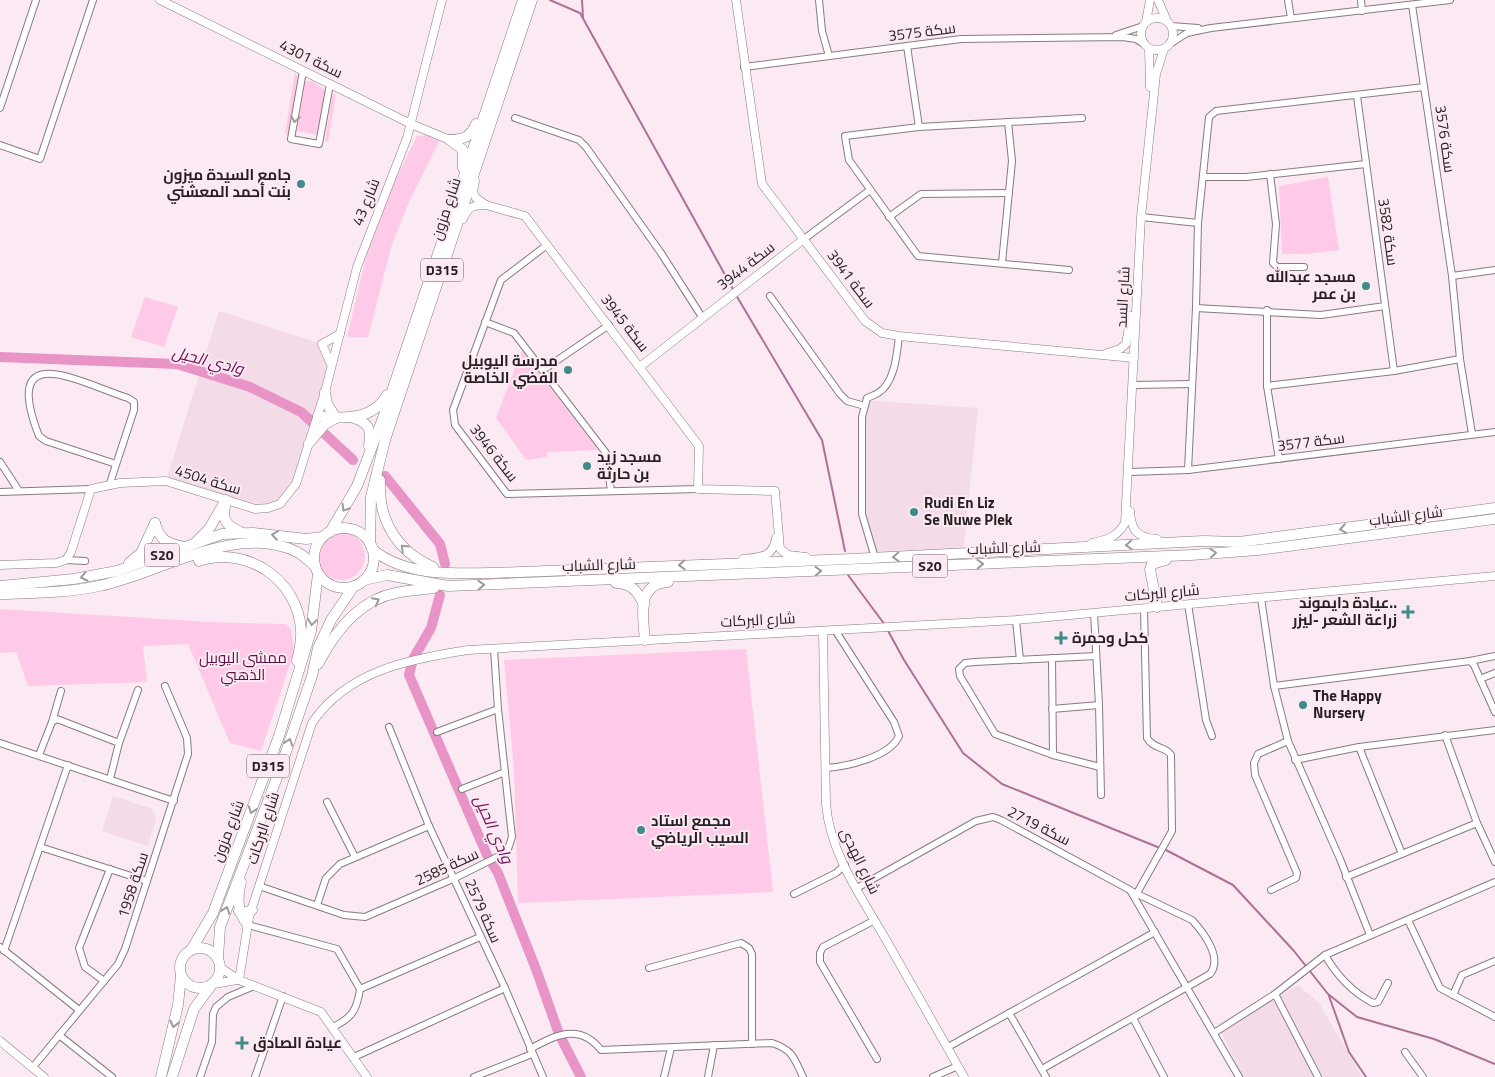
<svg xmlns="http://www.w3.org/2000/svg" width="1495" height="1077" font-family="'Titillium Web',Cairo,sans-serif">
  <rect width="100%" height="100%" fill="#fbeaf3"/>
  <g fill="#f3dbe8">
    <polygon points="219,311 322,344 331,366 296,484 280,504 255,509 166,481"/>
    <polygon points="867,398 874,401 978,408 963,553 869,558 862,417"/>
    <polygon points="113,796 153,809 156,818 148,846 102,831"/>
    <polygon points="1298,985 1319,1003 1362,1077 1235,1077 1241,1074 1221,1032"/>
  </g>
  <g fill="#fecae7">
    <polygon points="295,72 298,77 290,135 285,134"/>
    <polygon points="313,81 326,91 318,135 297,131 305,82"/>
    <polygon points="336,93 328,142 325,141 332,96"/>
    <polygon points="430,135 440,139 409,202 392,244 368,337 347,337 367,252 394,183 417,136"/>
    <polygon points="1328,177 1339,250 1307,254 1282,254 1279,186"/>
    <polygon points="145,297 178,307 164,347 131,337"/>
    <polygon points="522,350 598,450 547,452 547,457 526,460 496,418"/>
    <circle cx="341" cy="556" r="24"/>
    <polygon points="0,609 210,622 285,624 291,629 294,652 261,751 230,743 188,644 143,646 147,682 28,686 16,652 0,653"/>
    <polygon points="746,649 773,892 518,903 514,769 504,660"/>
  </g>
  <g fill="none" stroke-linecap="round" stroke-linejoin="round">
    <g stroke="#ae7196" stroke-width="2">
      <polyline points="550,0 580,13 734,291"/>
      <polyline points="582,0 583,18"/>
      <polyline points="736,295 822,440 845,551"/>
      <polyline points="848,575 885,625"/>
      <polyline points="887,629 904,660 963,753 1002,784 1160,848"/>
      <polyline points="1164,849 1233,885 1294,951 1328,994 1357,1017 1434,1039 1495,1064"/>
      <polyline points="1329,996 1349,1052 1366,1077"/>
    </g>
    <g stroke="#e994c7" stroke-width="10">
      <polyline points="0,357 177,364 250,387 301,412 353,460"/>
      <polyline points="385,476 440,544 445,564"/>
      <polyline points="440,595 431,628 413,659 409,675 487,855 498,873 536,969 559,1034 581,1077"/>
    </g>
    <defs>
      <g id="minor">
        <polyline points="819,0 822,31 829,56"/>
        <polyline points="1288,0 1291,18"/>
        <polyline points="1361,0 1362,11"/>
        <polyline points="1412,5 1452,276 1460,359 1472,434"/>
        <polyline points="1171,26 1198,28"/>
        <polyline points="1116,35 1143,26"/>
        <polyline points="1170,44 1187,33 1211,28 1450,0"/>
        <polyline points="907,46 919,127"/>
        <polyline points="744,67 961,39 1123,37 1136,39 1144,44"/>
        <polyline points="303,71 291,139 319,144 330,84"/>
        <polyline points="1357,96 1394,371"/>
        <polyline points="0,108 36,0"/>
        <polyline points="515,118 579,140 586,147 661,253 702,317"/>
        <polyline points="0,145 40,159 93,0"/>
        <polyline points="1270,174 1276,224 1273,263 1277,267 1304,267"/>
        <polyline points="1203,177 1246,177 1366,164"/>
        <polyline points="889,217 921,194 1009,193"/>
        <polyline points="1141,217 1198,223"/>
        <polyline points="804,239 870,190"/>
        <polyline points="547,245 501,280 453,410 455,425 507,494 698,489"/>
        <polyline points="1002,263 1012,161 1008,122"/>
        <polyline points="1069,270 918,256 849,160 845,136 919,127 1082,118"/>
        <polyline points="1452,276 1495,270"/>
        <polyline points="770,296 840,394 847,401 865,406"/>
        <polyline points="1196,308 1321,315 1385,306"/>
        <polyline points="1267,310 1267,386 1279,459"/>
        <polyline points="485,322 514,333 606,453 611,491"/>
        <polyline points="543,370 609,325"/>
        <polyline points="1133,385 1192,384"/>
        <polyline points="1267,386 1394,371 1460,359"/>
        <polyline points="0,462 19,491"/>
        <polyline points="1188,470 1196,308 1198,223 1209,117 1216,111 1424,87"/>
        <polyline points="1129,472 1188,470 1495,432"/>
        <path d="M109 486 134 410V402L128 398C81 383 0 336 39 436L46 441 116 464"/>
        <polyline points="0,492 91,489"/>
        <path d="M875 558 862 514V417L867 398C871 396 875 395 878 393 895 383 897 353 899 336"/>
        <polyline points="66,560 85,561"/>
        <polyline points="1261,598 1274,686 1288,741 1340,859 1370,935"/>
        <polyline points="1188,604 1206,720 1212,736"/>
        <polyline points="1094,613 1099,705 1101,795"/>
        <polyline points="1016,620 1020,660"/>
        <polyline points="1096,656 975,662 965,663 959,669 960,676 995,734 1053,755 1100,767"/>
        <polyline points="1052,658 1053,755"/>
        <polyline points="1470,661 1495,656"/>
        <polyline points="1480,679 1495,673"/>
        <polyline points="1274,686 1470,661 1474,665 1495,712"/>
        <polyline points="1052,709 1099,705"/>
        <polyline points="52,722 61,691"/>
        <polyline points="389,727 429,826 505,988 543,1077"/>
        <polyline points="437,732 498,709"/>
        <polyline points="1445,735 1477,823 1495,862"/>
        <polyline points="0,743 174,801"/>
        <polyline points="119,743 138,690"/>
        <polyline points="1359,747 1402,854"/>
        <polyline points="39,755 52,722 57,719 119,743 110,779"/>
        <polyline points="1295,760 1359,747 1495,730"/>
        <path d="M825 768C846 767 890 757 899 736L894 722 835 630"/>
        <polyline points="462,789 505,772"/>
        <polyline points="327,802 355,857"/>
        <polyline points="40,847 147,881"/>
        <polyline points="1346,877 1477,823"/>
        <polyline points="259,886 344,915 365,917 455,878 503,854 508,849 512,837 498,709 494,649"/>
        <polyline points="857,888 976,821 993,817 1001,820 1130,890 1239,1077"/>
        <polyline points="1271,890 1296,878 1297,873 1255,775 1254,763 1258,754 1288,741"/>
        <path d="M1137 893 1172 831 1171 755C1165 746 1153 749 1147 738L1144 609"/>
        <polyline points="794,894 836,873 845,865"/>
        <polyline points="317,905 326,878 340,864 429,826"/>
        <polyline points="875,920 823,947 820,953 820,962 877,1059"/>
        <polyline points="1408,920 1440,988 1495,1017"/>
        <polyline points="248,925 337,949 360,989"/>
        <polyline points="0,947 79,1010"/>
        <polyline points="4,951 68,765"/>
        <path d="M1325 955C1337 976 1352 992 1373 1003L1378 1002 1388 983"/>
        <polyline points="649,968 741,943 749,948 752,954 752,1044"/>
        <polyline points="104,981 85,967 79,948 110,869"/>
        <polyline points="1275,994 1318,1077"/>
        <polyline points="1453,995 1462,975 1495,961"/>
        <polyline points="1009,1013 1046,1077"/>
        <polyline points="1133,1018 1164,1077"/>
        <path d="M333 1027C352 1018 357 1010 360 989L480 937"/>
        <polyline points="1214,1033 1275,994 1325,955 1495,882"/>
        <polyline points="59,1035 112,1077"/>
        <polyline points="948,1047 1155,932"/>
        <path d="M530 1049C554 1036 579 1022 601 1050L772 1043C793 1050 794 1058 803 1077"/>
        <polyline points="1405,1052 1423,1077"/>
        <polyline points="354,1057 505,988"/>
        <polyline points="33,1067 118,964 125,949 188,754 187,738 165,686"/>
        <path d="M1042 1069 1210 974C1223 958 1204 933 1192 920L1131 891"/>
        <polyline points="200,1077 212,1042 213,1014 216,1007 228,997 254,986"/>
        <polyline points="255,1077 283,996"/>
        <polyline points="474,1077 532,1054"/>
        <polyline points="664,1077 671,1048"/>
        <polyline points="708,1077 714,1045"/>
        <polyline points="933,1077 958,1066"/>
      </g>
      <g id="tertiary">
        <polyline points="160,0 411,124 450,140"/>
        <polyline points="736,0 762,184 865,321 882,333 899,336 1134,358"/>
        <polyline points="1158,0 1167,21"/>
        <circle cx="1157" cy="34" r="16"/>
        <polyline points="1146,22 1150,0"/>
        <polyline points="1149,48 1150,87"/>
        <polyline points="475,181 473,192 476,198 486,205 525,216 699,446 698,489 775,491 780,549 788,555 806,557"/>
        <path d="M463 219C468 207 472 205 486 205"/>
        <polyline points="1107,353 1120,349 1126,344 1131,316"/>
        <polyline points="331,364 322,344 340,334"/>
        <polyline points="641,366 804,239"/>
        <path d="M1130 511C1131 531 1138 538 1157 539"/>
        <path d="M1092 543C1107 540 1117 537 1125 523L1141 217 1156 74 1164 49"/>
        <path d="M743 559C760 557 773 558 776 538"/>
        <polyline points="0,565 56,563 66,560 71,552 91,489 120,483 166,481 255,509 268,508 280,504 296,484 325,392 357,267 407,138 442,0"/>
        <path d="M823 631 826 804C830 855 864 901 889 945 914 989 939 1033 964 1077"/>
        <polyline points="221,968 239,980 321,1012 367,1077"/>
        <path d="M239 980 249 917 312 723C347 671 409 659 468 650L1016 620 1495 576"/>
        <polyline points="214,984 237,980"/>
        <polyline points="0,1041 44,1077"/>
      </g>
      <g id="primary">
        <path d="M450 140C465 139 470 137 476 124"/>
        <polyline points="450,140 463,150 463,168"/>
        <polyline points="325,392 327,404 336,418"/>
        <path d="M318 416C344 419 373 420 387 395"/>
        <path d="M351 417C368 422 372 428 369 446"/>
        <polyline points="309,443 325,424 336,418"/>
        <path d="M380 480C378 519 396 551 433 567"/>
        <path d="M225 506C222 521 227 526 241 532"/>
        <path d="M155 523C159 540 168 544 185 547"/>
        <circle cx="344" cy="558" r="30"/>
        <polyline points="330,532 357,486 383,418 523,0"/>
        <polyline points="196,542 209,529 226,500"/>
        <polyline points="370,544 371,497 385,440 532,0"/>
        <path d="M372 549C404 576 452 574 493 573L851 559 1203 541 1239 542 1495 508"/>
        <path d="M199 561C247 545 298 580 301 630 302 640 299 651 297 661"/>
        <polyline points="129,563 141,553 155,523"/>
        <polyline points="364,580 387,575 448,586 1191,555 1258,550 1495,519"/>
        <path d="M616 583C632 583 638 592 644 605"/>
        <polyline points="0,586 74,579 117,571 222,534 253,533 306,539 323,537"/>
        <path d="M0 594C33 593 67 593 99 586 158 574 237 522 297 552 303 555 309 561 315 566"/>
        <polyline points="1157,607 1150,569 1152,564 1166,560"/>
        <path d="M645 640C643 616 636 584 668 582"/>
        <path d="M318 664C334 633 358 600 396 593 408 590 421 590 434 588"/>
        <path d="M241 882C237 898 237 912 248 925"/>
        <polyline points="239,911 244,913 252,910"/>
        <circle cx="200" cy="968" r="20"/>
        <polyline points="191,950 213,913 279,736 311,631 318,574"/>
        <polyline points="218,958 220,927 278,775 312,676 318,648 331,620 354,586"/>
        <polyline points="161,1077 178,1005 181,976"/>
        <polyline points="172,1077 194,1009 210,987"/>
      </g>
    </defs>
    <use href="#minor" stroke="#897a82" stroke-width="8"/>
    <use href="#tertiary" stroke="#897a82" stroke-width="9"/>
    <use href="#primary" stroke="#897a82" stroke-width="11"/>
    <use href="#minor" stroke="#fff" stroke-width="6"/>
    <use href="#tertiary" stroke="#fff" stroke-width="8"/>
    <use href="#primary" stroke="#fff" stroke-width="10"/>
  </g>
  <defs><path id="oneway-chevron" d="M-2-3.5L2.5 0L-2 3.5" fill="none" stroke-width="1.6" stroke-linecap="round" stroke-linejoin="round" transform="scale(1.25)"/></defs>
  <g stroke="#9d9a9c">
    <use href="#oneway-chevron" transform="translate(295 119) rotate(100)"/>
    <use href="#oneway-chevron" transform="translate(345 508) rotate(121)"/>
    <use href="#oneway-chevron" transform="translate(1343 529) rotate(172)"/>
    <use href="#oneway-chevron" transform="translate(275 535) rotate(-171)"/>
    <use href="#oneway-chevron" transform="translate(1129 545) rotate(177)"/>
    <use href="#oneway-chevron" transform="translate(404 548) rotate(-136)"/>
    <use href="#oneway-chevron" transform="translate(1213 553) rotate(-4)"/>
    <use href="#oneway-chevron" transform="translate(896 557) rotate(177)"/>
    <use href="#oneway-chevron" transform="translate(980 564) rotate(-2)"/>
    <use href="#oneway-chevron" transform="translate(682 565) rotate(178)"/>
    <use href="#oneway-chevron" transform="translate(818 571) rotate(-2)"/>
    <use href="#oneway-chevron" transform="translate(84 577) rotate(168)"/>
    <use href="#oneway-chevron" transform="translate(481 585) rotate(-2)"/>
    <use href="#oneway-chevron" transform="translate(376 601) rotate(-27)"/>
    <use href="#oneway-chevron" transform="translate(312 622) rotate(98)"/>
    <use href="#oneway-chevron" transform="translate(289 742) rotate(-71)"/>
    <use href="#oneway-chevron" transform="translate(252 810) rotate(110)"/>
    <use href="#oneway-chevron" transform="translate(226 910) rotate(-70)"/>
    <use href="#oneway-chevron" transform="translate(174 1024) rotate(104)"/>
  </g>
  <g fill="#428a88" stroke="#fbeaf3" stroke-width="2">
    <circle cx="301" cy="184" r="5"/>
    <circle cx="1366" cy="286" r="5"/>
    <circle cx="568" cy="370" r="5"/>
    <circle cx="587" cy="466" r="5"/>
    <circle cx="914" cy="512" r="5"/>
    <path d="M1405.5 604.5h5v5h5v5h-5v5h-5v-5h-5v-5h5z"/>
    <path d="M1058.5 630.5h5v5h5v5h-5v5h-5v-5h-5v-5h5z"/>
    <circle cx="1303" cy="705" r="5"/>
    <circle cx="641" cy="830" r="5"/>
    <path d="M239.5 1035.5h5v5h5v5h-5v5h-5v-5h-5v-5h5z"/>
  </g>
  <g text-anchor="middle" stroke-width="4" stroke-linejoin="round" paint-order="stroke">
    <g fill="#fbeaf3" stroke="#655c61" stroke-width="1">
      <rect x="421" y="258.5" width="42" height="23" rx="4"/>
      <rect x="144.5" y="543.5" width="35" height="23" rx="4"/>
      <rect x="912.5" y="554.5" width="35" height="23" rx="4"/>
      <rect x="247" y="754.5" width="42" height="23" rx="4"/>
    </g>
    <g font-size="14" font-weight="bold" fill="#251f23">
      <text x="442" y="275">D315</text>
      <text x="162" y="560">S20</text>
      <text x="930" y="571">S20</text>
      <text x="268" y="771">D315</text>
    </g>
    <g font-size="15" fill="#251f23" stroke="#fbeaf3">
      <text transform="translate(922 32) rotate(-7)" y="5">سكة 3575</text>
      <text transform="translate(311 59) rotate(26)" y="5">سكة 4301</text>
      <text transform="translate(1445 139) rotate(82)" y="5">سكة 3576</text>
      <text transform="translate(366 202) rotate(-68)" y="5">شارع 43</text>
      <text transform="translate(446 209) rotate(-72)" y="5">شارع مزون</text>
      <text transform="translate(1388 232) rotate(82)" y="5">سكة 3582</text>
      <text transform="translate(746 266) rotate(-38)" y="5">سكة 3944</text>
      <text transform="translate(851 279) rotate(53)" y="5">سكة 3941</text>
      <text transform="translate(1123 297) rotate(-87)" y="5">شارع السد</text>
      <text transform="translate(625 323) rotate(52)" y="5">سكة 3945</text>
      <text transform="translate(1311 442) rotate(-7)" y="5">سكة 3577</text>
      <text transform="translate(494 453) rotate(52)" y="5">سكة 3946</text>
      <text transform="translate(208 480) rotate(17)" y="5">سكة 4504</text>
      <text transform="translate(1406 516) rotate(-7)" y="5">شارع الشباب</text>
      <text transform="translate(1004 548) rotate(-2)" y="5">شارع الشباب</text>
      <text transform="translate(599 565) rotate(-2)" y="5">شارع الشباب</text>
      <text transform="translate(1162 593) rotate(-5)" y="5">شارع البركات</text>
      <text transform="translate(758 620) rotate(-3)" y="5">شارع البركات</text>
      <text transform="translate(1039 826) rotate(27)" y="5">سكة 2719</text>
      <text transform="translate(263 828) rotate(-72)" y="5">شارع البركات</text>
      <text transform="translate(228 831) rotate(-69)" y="5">شارع مزون</text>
      <text transform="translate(860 861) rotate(64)" y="5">شارع الهدى</text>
      <text transform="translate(447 867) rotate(-25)" y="5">سكة 2585</text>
      <text transform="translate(133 885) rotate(-72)" y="5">سكة 1958</text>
      <text transform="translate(483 911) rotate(66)" y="5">سكة 2579</text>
    </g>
    <g font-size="15" font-weight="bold" fill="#251f23" stroke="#fbeaf3" text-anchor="start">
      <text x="291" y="180" text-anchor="end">جامع السيدة ميزون<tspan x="291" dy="17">بنت أحمد المعشني</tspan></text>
      <text x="1356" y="282" text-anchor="end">مسجد عبدالله<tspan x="1356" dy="17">بن عمر</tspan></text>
      <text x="558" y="366" text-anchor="end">مدرسة اليوبيل<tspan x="558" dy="17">الفضي الخاصة</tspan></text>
      <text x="597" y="462">مسجد زيد<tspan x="597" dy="17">بن حارثة</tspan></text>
      <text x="924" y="508">Rudi En Liz<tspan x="924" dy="17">Se Nuwe Plek</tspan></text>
      <text x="1397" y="608" text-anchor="end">عيادة دايموند..<tspan x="1397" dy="17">زراعة الشعر -ليزر</tspan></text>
      <text x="1072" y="643">كحل وحمرة</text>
      <text x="1313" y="701">The Happy<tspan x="1313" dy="17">Nursery</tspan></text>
      <text x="651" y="826">مجمع استاد<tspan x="651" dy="17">السيب الرياضي</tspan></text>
      <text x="253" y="1048">عيادة الصادق</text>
    </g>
    <g font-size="15" fill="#5a1043" stroke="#fbeaf3">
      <text x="243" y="663">ممشى اليوبيل<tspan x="243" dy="17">الذهبي</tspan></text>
    </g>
    <g font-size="16" font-style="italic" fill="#720d55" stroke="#fbeaf3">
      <text transform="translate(208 360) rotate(14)" y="6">وادي الحيل</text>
      <text transform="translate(494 829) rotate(66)" y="6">وادي الحيل</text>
    </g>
  </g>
</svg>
